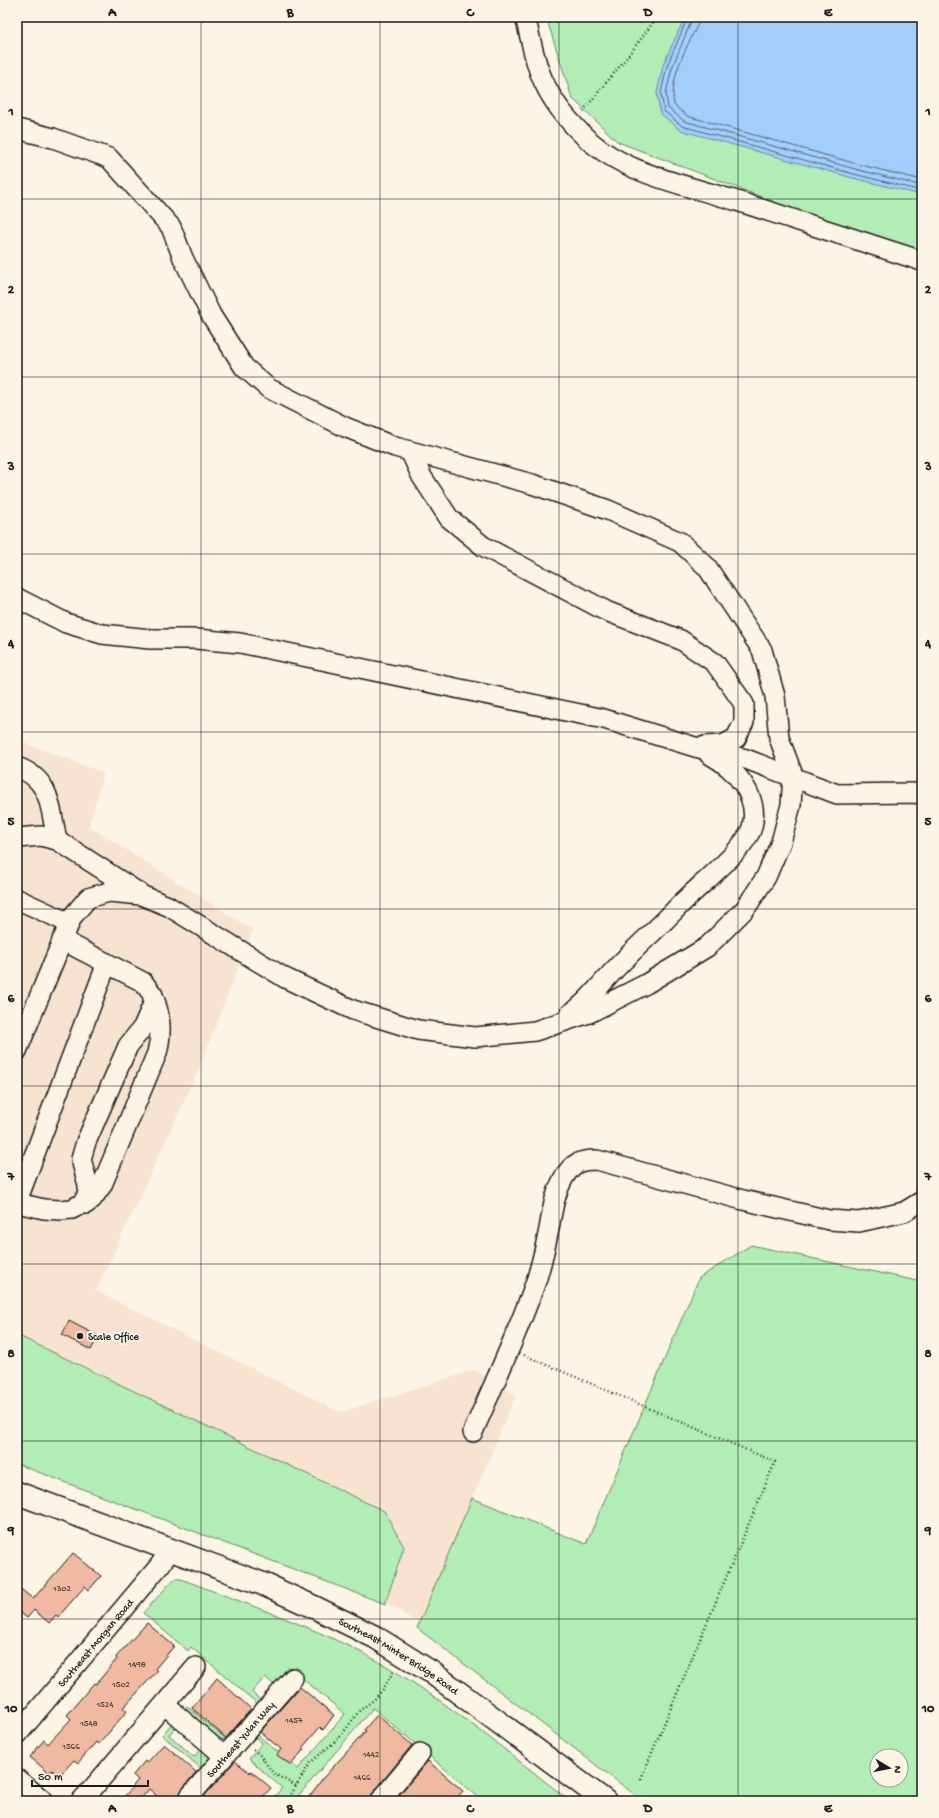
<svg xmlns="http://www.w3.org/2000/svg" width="939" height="1818" font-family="'Gochi Hand',sans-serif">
  <rect width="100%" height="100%" fill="#fcf5e5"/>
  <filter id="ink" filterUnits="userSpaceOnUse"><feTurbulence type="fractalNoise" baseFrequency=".025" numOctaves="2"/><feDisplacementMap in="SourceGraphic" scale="8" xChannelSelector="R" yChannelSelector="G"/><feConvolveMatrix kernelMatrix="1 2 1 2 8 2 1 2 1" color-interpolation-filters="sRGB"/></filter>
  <g filter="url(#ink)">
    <polygon fill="#f8e3d1" points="17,740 104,773 89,826 253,930 199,1069 96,1291 340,1412 475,1370 516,1395 419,1624 399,1610 385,1604 404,1547 384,1511 17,1335"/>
    <g fill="#b0eeb5" stroke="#668568" fill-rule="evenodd">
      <polygon points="546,17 922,17 922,252 866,237 618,142 572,98"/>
      <path d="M751 1245 922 1282V1801H643L417 1628 472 1498 586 1544 699 1278ZM877 1756H901V1780H877Z"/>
      <polygon points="17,1335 384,1511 404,1547 385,1604 17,1464"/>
      <path d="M174 1579H181C246 1604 313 1626 374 1659 444 1698 507 1752 570 1801H483L373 1708 294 1801H271L282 1788 249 1759 262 1743 254 1736V1732L298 1769 345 1714 290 1668 277 1684H273L265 1677 252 1692 260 1700 259 1705 191 1647 188 1651 143 1613Z"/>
      <polygon points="187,1706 227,1740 219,1739 184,1710"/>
      <polygon points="173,1722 176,1726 169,1735 194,1757 202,1748 210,1756 210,1759 203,1770 162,1735"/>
    </g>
    <polygon fill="#a1cefb" stroke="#6c87a2" points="685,17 922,17 922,195 853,178 680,130 660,113 657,93 663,65"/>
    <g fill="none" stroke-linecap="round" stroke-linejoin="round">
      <g stroke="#516375" stroke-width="1">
        <polyline points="688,17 667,66 661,93 664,111 682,126 854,174 922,191"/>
        <polyline points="693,17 672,68 666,93 668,108 684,121 855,169 922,186"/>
        <path d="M699 17 698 24C686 49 669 77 674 105L687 116 857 164 922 180"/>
      </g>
    </g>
    <g fill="#efbaa1" stroke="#1c1c1c">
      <polygon points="69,1321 98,1336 91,1350 62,1335"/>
      <polygon points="73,1553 101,1576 89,1590 85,1586 58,1617 56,1615 49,1623 34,1610 27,1618 17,1610 17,1586 33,1599"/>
      <polygon points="147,1623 174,1646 155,1669 157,1671 123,1708 127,1711 99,1744 96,1742 78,1763 74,1760 59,1776 52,1770 49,1773 30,1757 44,1740 48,1744 71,1719 67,1715 94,1683 96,1684 117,1659 116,1657"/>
      <polygon points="217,1678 251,1709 226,1738 192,1708"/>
      <polygon points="300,1687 334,1715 323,1730 320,1727 302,1748 304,1749 291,1765 277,1755 281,1749 260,1732"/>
      <polygon points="377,1715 412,1745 372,1794 369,1801 306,1801 323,1778 366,1731 364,1730"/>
      <polygon points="164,1744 196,1772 182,1789 178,1801 163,1801 149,1789 139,1801 121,1801 138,1780 133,1775 145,1761 147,1763"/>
      <polygon points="235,1761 250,1773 251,1771 271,1788 259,1801 200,1801"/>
      <polygon points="428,1761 463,1791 454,1801 394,1801"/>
    </g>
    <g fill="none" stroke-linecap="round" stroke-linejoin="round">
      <defs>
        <g id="minor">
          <path d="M525 17C530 35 533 55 540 73 548 94 563 115 579 131 620 174 683 184 737 201 799 221 860 241 922 261"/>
          <polyline points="17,129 53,138 109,158 171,227 183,258 211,315 244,367 268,388 345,427 395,447 532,484 608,510 680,542 707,567 762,650 775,696 779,738 793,775 791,805 781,842 766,877 745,909 707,947 646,984 589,1013 535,1031 475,1037 418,1030 353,1010 285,978 168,906 141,895 109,892 88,898 72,917 17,1051"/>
          <polyline points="410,451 422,477 449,518 483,546 606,611 681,640 715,663 744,704 744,722 736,738 723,745 705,746"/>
          <polyline points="17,598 66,623 102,634 150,639 196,639 240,643 604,719 695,747 746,759 837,794 912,793 922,794"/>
          <path d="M17 767C52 780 50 808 57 840"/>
          <polyline points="17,838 41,836 57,840 139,893"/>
          <polyline points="17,899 69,923"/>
          <path d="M570 1014C585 1005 595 991 607 978 614 970 622 962 630 954 645 939 661 925 676 909 693 890 746 850 752 827 760 796 735 768 709 754"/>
          <polyline points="17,1201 107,963"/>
          <polyline points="17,1203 44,1209 60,1210 72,1209 83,1203 88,1193 88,1185 81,1159 86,1142 128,1046 143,1027 153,1004 153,995 143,982 62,940"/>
          <path d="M86 1204 92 1199 102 1185 157 1053C162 1033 161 1017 154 998"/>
          <path d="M473 1432C495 1381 519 1331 537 1278 541 1264 545 1249 548 1234 552 1215 553 1197 563 1179 572 1163 579 1160 597 1160L743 1200 829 1220 859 1222 904 1212 922 1201"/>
          <polyline points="165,1705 224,1756"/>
          <path id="s1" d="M17 1735 160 1565 171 1549"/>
          <polyline points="17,1779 44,1801"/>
          <polyline points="81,1801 93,1788 196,1667"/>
          <path id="s2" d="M189 1801 190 1796 293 1678"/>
          <polyline points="380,1801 420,1753"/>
        </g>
        <g id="major">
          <path id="s3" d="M17 1493 263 1584 316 1608 375 1637 431 1672 605 1801"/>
        </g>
      </defs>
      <use href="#minor" stroke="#1c1c1c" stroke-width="22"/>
      <use href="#major" stroke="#1c1c1c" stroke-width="25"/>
      <g stroke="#1c1c1c" stroke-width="2.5" stroke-dasharray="1 3" stroke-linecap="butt">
        <polyline points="583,111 628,56 657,17"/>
        <polyline points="524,1355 775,1462 640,1781"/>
        <polyline points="253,1750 259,1754 273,1773 296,1786"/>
        <polyline points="287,1801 310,1763 340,1737 360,1710 374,1700 384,1688 394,1670"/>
      </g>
      <use href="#minor" stroke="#fcf5e5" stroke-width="19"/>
      <use href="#major" stroke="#fcf5e5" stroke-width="22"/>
    </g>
  </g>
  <path fill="none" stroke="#1c1c1c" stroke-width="1" stroke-opacity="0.55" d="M201 17V1801M380 17V1801M559 17V1801M738 17V1801M17 199H922M17 377H922M17 554H922M17 732H922M17 909H922M17 1086H922M17 1264H922M17 1441H922M17 1619H922"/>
  <circle fill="#1c1c1c" stroke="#fcf5e5" stroke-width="1.5" cx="80" cy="1336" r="4"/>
  <g text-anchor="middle" stroke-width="4" stroke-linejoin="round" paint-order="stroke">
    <g font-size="9" fill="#51443d">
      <text x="62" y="1591">1302</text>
      <text x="137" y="1667">1498</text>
      <text x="121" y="1687">1502</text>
      <text x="105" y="1707">1524</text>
      <text x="294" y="1723">1457</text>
      <text x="89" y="1726">1548</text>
      <text x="71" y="1749">1566</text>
      <text x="371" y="1757">1442</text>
      <text x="362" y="1780">1466</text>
    </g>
    <g font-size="11" fill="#1c1c1c" stroke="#fcf5e5" text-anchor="start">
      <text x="88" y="1340">Scale Office</text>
    </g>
    <g font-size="11" fill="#1c1c1c" stroke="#fcf5e5">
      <text dy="4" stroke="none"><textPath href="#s1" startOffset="121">Southeast Morgan Road</textPath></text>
      <text dy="4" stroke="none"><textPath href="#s3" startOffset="416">Southeast Minter Bridge Road</textPath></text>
      <text dy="4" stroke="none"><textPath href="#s2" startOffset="81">Southeast Yulan Way</textPath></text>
    </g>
  </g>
  <rect width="939" height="1818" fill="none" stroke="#fcf5e5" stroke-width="44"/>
  <g transform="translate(889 1768) rotate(100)"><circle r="19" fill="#fcf5e5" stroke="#a29e95"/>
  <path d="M0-3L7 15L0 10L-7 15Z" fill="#1c1c1c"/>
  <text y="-6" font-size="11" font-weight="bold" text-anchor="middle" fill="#1c1c1c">N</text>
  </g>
  <path d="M32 1780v6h116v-6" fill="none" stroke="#1c1c1c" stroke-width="2"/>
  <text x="38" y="1780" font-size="12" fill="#1c1c1c" stroke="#fcf5e5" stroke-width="3" paint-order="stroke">50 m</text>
  <rect x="22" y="22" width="895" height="1774" fill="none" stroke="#1c1c1c" stroke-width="1.5"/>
  <g font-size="13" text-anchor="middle" font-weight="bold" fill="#1c1c1c">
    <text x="112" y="16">A</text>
    <text x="290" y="16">B</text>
    <text x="470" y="16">C</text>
    <text x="648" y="16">D</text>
    <text x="828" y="16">E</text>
    <text x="11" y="115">1</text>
    <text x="928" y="115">1</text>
    <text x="11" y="293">2</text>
    <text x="928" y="293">2</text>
    <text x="11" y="470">3</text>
    <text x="928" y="470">3</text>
    <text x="11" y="647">4</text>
    <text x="928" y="647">4</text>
    <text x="11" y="825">5</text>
    <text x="928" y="825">5</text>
    <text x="11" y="1002">6</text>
    <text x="928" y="1002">6</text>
    <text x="11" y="1180">7</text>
    <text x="928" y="1180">7</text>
    <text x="11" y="1357">8</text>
    <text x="928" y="1357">8</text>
    <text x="11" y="1534">9</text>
    <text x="928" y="1534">9</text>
    <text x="11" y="1712">10</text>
    <text x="928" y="1712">10</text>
    <text x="112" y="1812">A</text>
    <text x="290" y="1812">B</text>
    <text x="470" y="1812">C</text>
    <text x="648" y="1812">D</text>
    <text x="828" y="1812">E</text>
  </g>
</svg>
